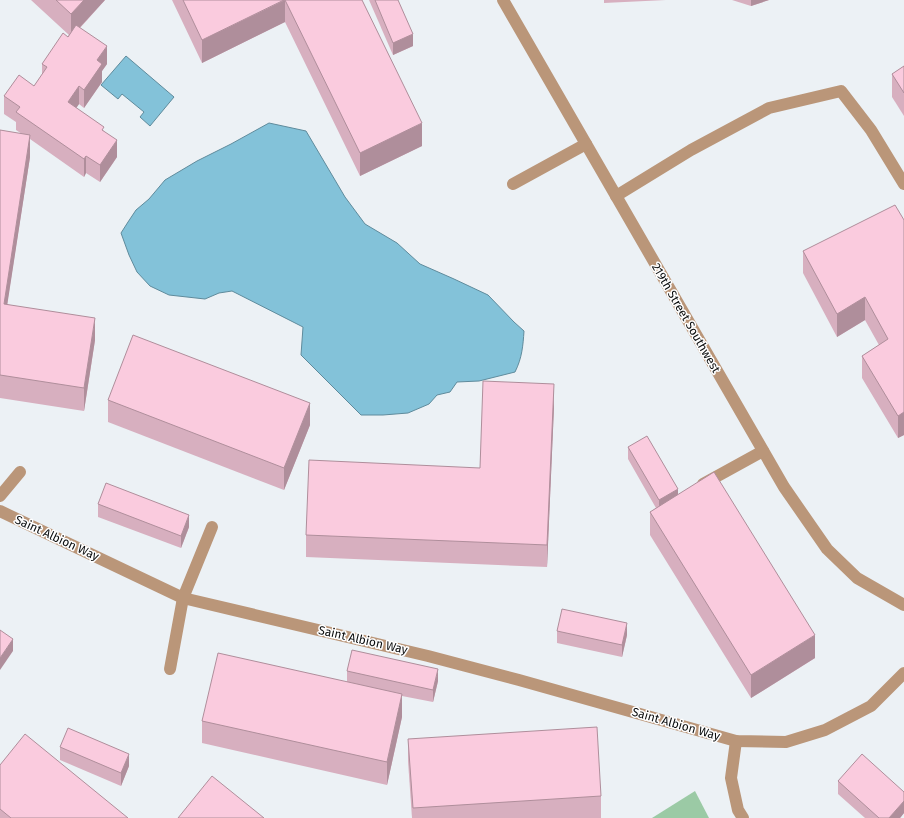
<svg xmlns="http://www.w3.org/2000/svg" width="904" height="818" font-family="'Fira Sans',sans-serif">
  <rect width="100%" height="100%" fill="#ecf1f5"/>
  <polygon fill="#9bcaa5" points="695,791 709,818 652,818"/>
  <g fill="#83c2d9" stroke="#5f8b9c">
    <polygon points="126,56 174,97 150,126 140,117 144,112 122,94 118,99 101,85"/>
    <path d="M269 123 306 131 345 197 365 224 397 243 420 264 454 279 488 295 514 322 524 331C523 346 522 358 515 372L479 381 457 382 450 392 437 395 429 404 408 413 383 415H361L301 355 303 327 232 291 219 293 205 299 169 295 150 286 137 272 129 255 121 233 128 222 136 210 149 199 165 180 197 161 231 144Z"/>
  </g>
  <g fill="none" stroke-linecap="round" stroke-linejoin="round">
    <g stroke="#ba9679" stroke-width="12">
      <polyline points="503,0 784,487 827,549 857,578 904,605"/>
      <polyline points="513,184 586,144"/>
      <polyline points="616,196 691,150 769,108 841,91 871,130 904,184"/>
      <polyline points="703,484 763,451"/>
      <polyline points="0,496 20,472"/>
      <polyline points="0,511 183,598 428,656 519,680 736,741 786,742 825,730 871,706 904,673"/>
      <polyline points="170,669 183,598 212,527"/>
      <polyline points="736,741 731,778 738,810 743,818"/>
    </g>
  </g>
  <g fill="#d7afbf">
    <polygon points="31,0 105,0 80,28 107,64 102,71 102,82 84,108 79,104 76,108 104,131 117,157 100,182 86,173 84,177 30,139 30,157 7,304 95,340 84,411 0,398 0,130 22,134 16,130 16,122 4,114 4,96 34,86 42,75 42,64 69,35"/>
    <polygon points="172,0 362,0 422,146 360,176 285,22 202,63"/>
    <polygon points="369,0 398,0 413,46 393,55"/>
    <polygon points="604,0 666,0 604,3"/>
    <polygon points="732,0 769,0 751,6"/>
    <polygon points="904,66 904,116 892,97 892,74"/>
    <polygon points="904,220 904,435 898,438 862,378 862,356 879,345 865,320 837,337 803,273 803,251"/>
    <polygon points="108,400 310,425 284,490 108,422"/>
    <polygon points="554,407 547,567 306,557 306,535 480,468"/>
    <polygon points="628,447 678,495 815,658 751,698 650,535 650,512 656,508 628,459"/>
    <polygon points="98,504 189,527 181,548 98,517"/>
    <polygon points="557,631 627,635 622,657 557,643"/>
    <polygon points="347,671 438,681 433,702 402,696 402,717 387,785 202,743 202,721 347,682"/>
    <polygon points="408,739 601,796 601,818 412,818 408,761"/>
    <polygon points="60,747 129,766 121,786 60,760"/>
    <polygon points="0,765 128,818 0,818"/>
    <polygon points="838,781 904,792 904,813 900,818 865,818 838,794"/>
  </g>
  <g fill="#af8e9b">
    <polygon points="84,0 105,0 71,37 71,14"/>
    <polygon points="285,0 285,22 202,63 202,40"/>
    <polygon points="751,0 769,0 751,6"/>
    <polygon points="413,34 413,46 393,55 393,43"/>
    <polygon points="107,46 107,64 102,71 102,82 84,108 84,90 97,60"/>
    <polygon points="79,86 79,104 68,120 68,102"/>
    <polygon points="422,123 422,146 360,176 360,153"/>
    <polygon points="30,135 30,157 4,326 4,304"/>
    <polygon points="117,140 117,157 100,182 100,165"/>
    <polygon points="86,156 86,173 84,177 84,159"/>
    <polygon points="865,297 865,320 837,337 837,314"/>
    <polygon points="95,318 95,340 84,411 84,388"/>
    <polygon points="554,384 554,407 547,567 547,545"/>
    <polygon points="310,403 310,425 284,490 284,468"/>
    <polygon points="904,412 904,435 898,438 898,416"/>
    <polygon points="678,489 678,501 659,512 659,500"/>
    <polygon points="189,515 189,527 181,548 181,536"/>
    <polygon points="627,623 627,635 622,657 622,645"/>
    <polygon points="815,635 815,658 751,698 751,675"/>
    <polygon points="13,639 13,651 0,670 0,658"/>
    <polygon points="438,669 438,681 433,702 433,690"/>
    <polygon points="402,694 402,717 387,785 387,762"/>
    <polygon points="129,754 129,766 121,786 121,773"/>
    <polygon points="904,801 904,813 900,818 889,818"/>
  </g>
  <g fill="#facbde" stroke="#af8e9b">
    <polygon points="56,0 84,0 71,14"/>
    <polygon points="183,0 284,0 202,40"/>
    <polygon points="285,0 362,0 422,123 360,153"/>
    <polygon points="375,0 398,0 413,34 393,43"/>
    <polygon points="76,25 107,46 97,60 102,64 84,90 79,86 68,102 104,127 102,130 117,140 100,165 86,156 84,159 16,112 20,107 4,96 19,75 34,86 47,67 42,64 63,33 68,37"/>
    <polygon points="904,66 904,93 892,74"/>
    <polygon points="0,130 30,135 4,304 95,318 84,388 0,375"/>
    <polygon points="895,205 904,220 904,412 898,416 862,356 888,339 865,297 837,314 803,251"/>
    <polygon points="133,335 310,403 284,468 108,400"/>
    <polygon points="483,381 554,384 547,545 306,535 309,460 480,468"/>
    <polygon points="647,436 678,489 659,500 628,447"/>
    <polygon points="714,472 815,635 751,675 650,512"/>
    <polygon points="106,483 189,515 181,536 98,504"/>
    <polygon points="562,609 627,623 622,645 557,631"/>
    <polygon points="0,630 13,639 0,658"/>
    <polygon points="352,650 438,669 433,690 347,671"/>
    <polygon points="218,653 402,694 387,762 202,721"/>
    <polygon points="597,727 601,796 413,808 408,739"/>
    <polygon points="68,728 129,754 121,773 60,747"/>
    <polygon points="25,734 128,818 11,818 0,809 0,765"/>
    <polygon points="862,754 904,792 904,801 889,818 879,818 838,781"/>
    <polygon points="212,776 264,818 178,818"/>
  </g>
  <g text-anchor="middle" stroke-width="3" stroke-linejoin="round" paint-order="stroke">
    <g font-size="12" fill="#0a0c0d" stroke="#fff">
      <text transform="translate(686 318) rotate(60)" y="4">219th Street Southwest</text>
      <text transform="translate(57 538) rotate(25)" y="4">Saint Albion Way</text>
      <text transform="translate(363 640) rotate(13)" y="4">Saint Albion Way</text>
      <text transform="translate(676 724) rotate(16)" y="4">Saint Albion Way</text>
    </g>
  </g>
</svg>
